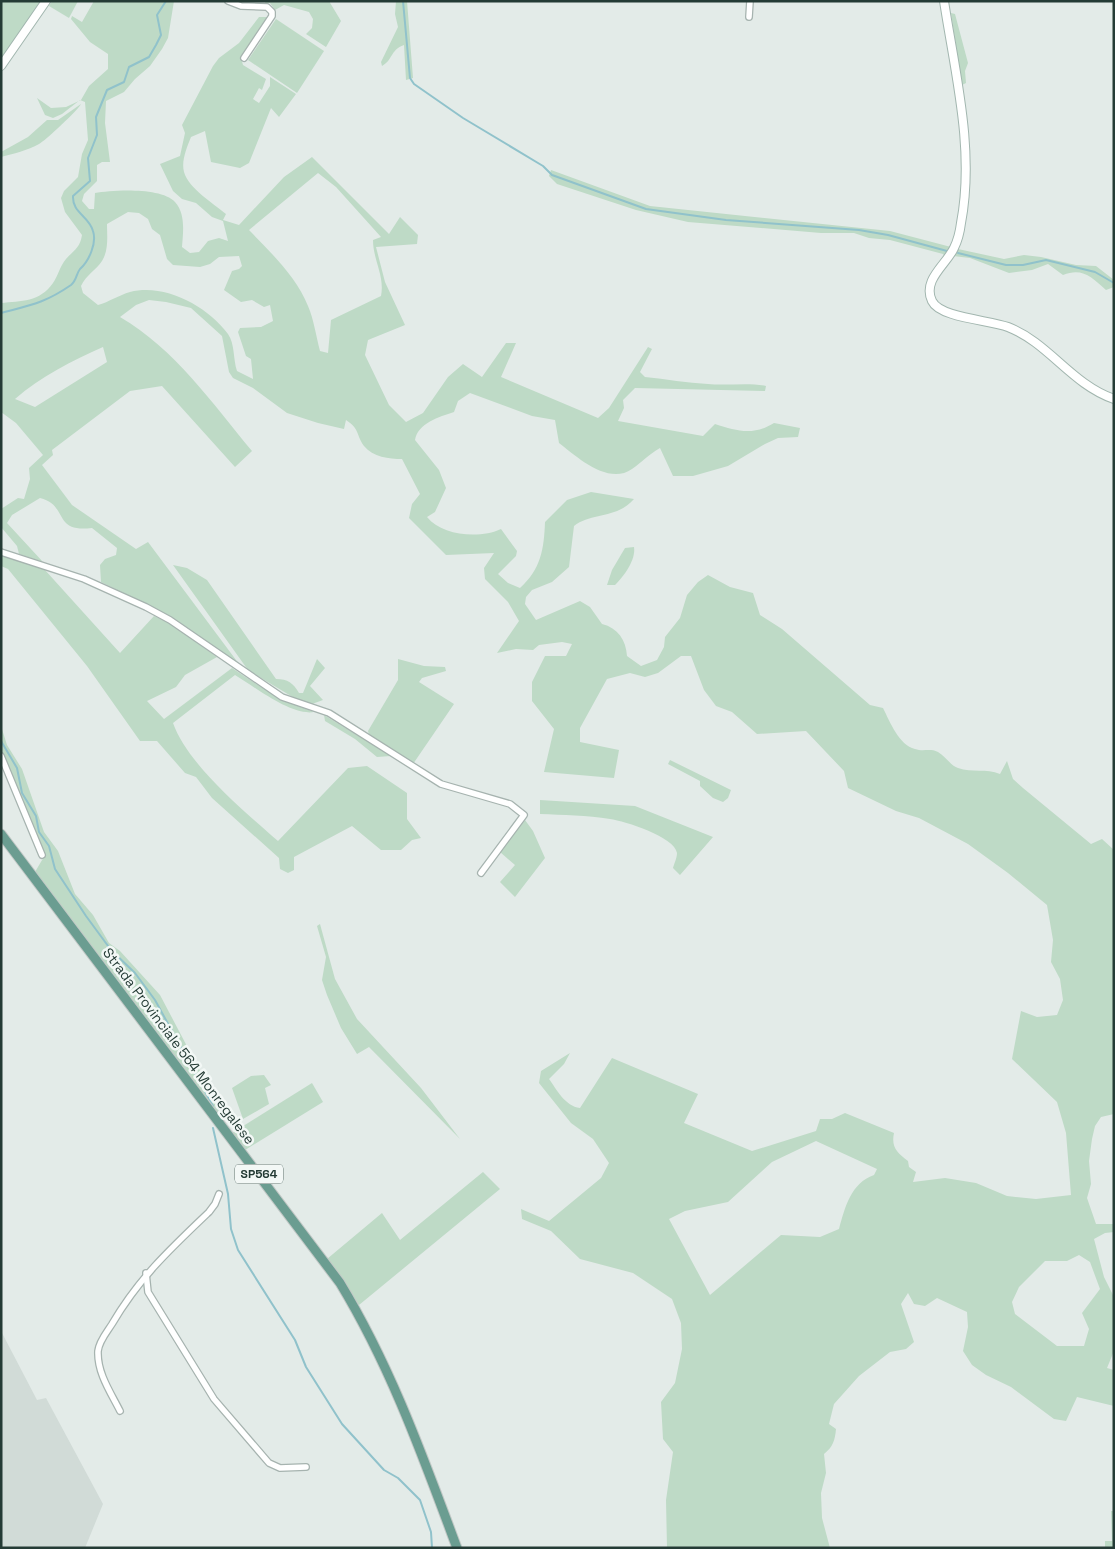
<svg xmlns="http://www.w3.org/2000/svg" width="1115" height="1549" font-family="'Space Grotesk',sans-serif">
  <rect width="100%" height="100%" fill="#e3ebe8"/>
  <polygon fill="#d1dbd7" points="1,1331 37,1400 46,1398 103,1504 85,1548 1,1548"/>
  <g fill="#bedac6" fill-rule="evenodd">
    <polygon points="1,1 42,1 1,59"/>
    <polygon points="52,1 78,1 69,18 49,6"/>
    <path d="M94 1H174L168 38 162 49 150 66 135 79 124 92 106 101 105 123 110 162H102L97 165V181L84 194 82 201 89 209H94L95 193C113 190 161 187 175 202 186 214 183 233 182 247L190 253 199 252 208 241 219 238 228 241 223 221 212 217 196 203 182 199 173 191 160 164 180 156 185 133 182 125 213 66 219 58 239 43 259 17H268L241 58 243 65 266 79 262 90 259 88 253 99 259 103 270 86V77L296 94 279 117 271 108 249 163 240 168 211 162 205 131 191 137C187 147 181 161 184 172 189 189 213 203 226 214L223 220 239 225 284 177 312 157 389 234 400 217 418 235 417 244 376 247 385 282 405 325 368 340 365 355 389 405 406 422 423 413 448 377 463 364 482 377 506 343H516L501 377 598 418 609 408 648 347 652 349 640 372 645 377C666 379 687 383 708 384 727 386 748 382 766 386L765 391 635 388 623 400 624 408 618 421 703 436 715 424C737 431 753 436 774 423L800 428 798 437 778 438 765 444 728 466 693 476H673L660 448C647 456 643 461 632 469 608 486 576 456 559 443L555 420 532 416 470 393 458 401 454 412C439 417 418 423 415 440L439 470 446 488 435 512 427 517C442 536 480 539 501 529L517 551 516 556 498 574 508 583 520 588C541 569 544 549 545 522L567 500 591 492 634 499C617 519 592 512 574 526L569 567 552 582 532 590 526 597 525 604 536 620 580 601 590 607 602 624C618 628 626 640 627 656L641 666 657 660 664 647 665 637 680 618 687 595 698 582 708 575 730 587 753 593 760 615 782 629 870 705 883 708C890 722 899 745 915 749 923 752 930 748 938 752 945 756 951 766 958 768 972 773 986 768 1000 774L1007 761 1013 779 1023 788 1091 844 1102 839 1114 850V1114L1101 1117 1095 1126 1092 1139 1089 1161 1091 1184 1087 1198 1096 1224H1114V1232L1105 1233 1094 1239 1104 1277 1114 1297V1351L1107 1368 1114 1370V1406L1077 1397 1066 1421 1054 1419 1011 1387 986 1375 972 1365 963 1351 968 1327 967 1312 937 1298 925 1306 914 1304 908 1293 901 1304 914 1342 906 1349 890 1352 859 1376 834 1404 829 1424 836 1429C835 1440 833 1447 824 1454L826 1473 821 1493 822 1518 830 1548H667L666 1500 673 1452 663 1439 661 1402 675 1383 682 1349 681 1323 672 1299 633 1273 580 1259 551 1231 522 1219 521 1209 549 1221 601 1178 609 1163 593 1139 571 1123 539 1083 541 1071 570 1053 564 1064 549 1079C557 1090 565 1106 580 1108L612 1058 698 1094 684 1123 752 1151 816 1131 820 1119H832L845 1113 894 1133C891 1147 897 1153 908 1161L909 1167 916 1172 913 1182 945 1178 976 1183 1007 1196 1036 1199 1071 1195 1066 1133 1057 1102 1012 1059 1021 1011 1037 1017 1057 1015 1063 1000 1060 979 1051 962 1053 940 1047 905 1008 873 968 844 919 818 896 811 848 788 844 771 806 731 757 734 732 712 716 706 704 690 691 656H681L658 673 645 677 630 673 607 679 580 728V742L619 750 614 778 544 772 554 729 532 701V682L545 656H566L572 644 562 642 539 645 533 650 516 649 497 653 519 621 508 602 485 579 484 568 494 553 446 555 409 518 412 504 420 494 402 459C389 459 373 457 364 446 356 435 360 429 346 420L344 429 318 423 287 413 253 388 233 378 229 372 222 336 191 308 166 302 149 300 136 305 120 317C175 349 212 403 252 451L235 467 162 386 130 391 52 450 53 455 42 465 72 505 136 549 148 542 239 664 168 615 101 582 100 565 105 559 116 555 117 548 92 528C52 533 69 505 40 498L12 515 7 523 43 562 19 554 17 546 1 527V509L18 498 24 499 30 479 29 468 43 455 16 423 1 412V303C21 301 40 302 53 283 58 276 60 266 66 259 74 250 80 248 82 235L65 212 61 198 64 191 78 177 82 154 88 140 85 102 80 100 62 114 53 118 45 115 37 98 51 108 66 107 81 100 89 86 108 69V54L90 42 71 19 72 16 82 22ZM318 173 336 187 381 237 373 240C373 260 385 276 381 296L331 320 328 353 320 351C316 336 314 320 308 306 296 276 271 253 249 230ZM128 212 139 213 148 219 152 229 160 235 167 259 173 265 200 267 210 264 219 257 239 256 242 266 239 269 232 271 224 290 241 302 252 300 264 307 270 305 273 321 261 327 240 328 238 332 246 356 251 359 253 379 237 371C233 359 235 344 228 334 207 306 165 283 130 292 119 295 109 302 98 305L83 293 81 286C86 275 96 270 102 261 109 250 107 235 107 224ZM103 347 107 362 35 407 15 399C41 376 72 361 103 347ZM816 1141 877 1169 874 1175C851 1183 845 1207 839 1229L820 1237 781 1235 710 1295 669 1219 685 1211 728 1202 772 1162ZM1079 1255 1090 1262 1100 1289 1082 1313 1089 1329 1084 1346H1057L1015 1314 1012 1302 1019 1287 1045 1261H1067Z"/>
    <polygon points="266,1 329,1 341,21 326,47 306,34 312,28 313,19 309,12 284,5 275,10 270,3 265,3"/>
    <path d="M396 1H407L413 78 406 80 404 45C390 50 393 60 382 66L381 62 398 27 395 14Z"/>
    <polygon points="951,13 955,14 968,63 965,71 966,83 962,85"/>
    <polygon points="276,19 324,51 297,93 248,60"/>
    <path d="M81 104C80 108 44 142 39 144 28 150 13 154 1 157V152L28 137 47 120H58Z"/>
    <polygon points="551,170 650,206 890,231 951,247 945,257 943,254 890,240 869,238 854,233 821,233 688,222 636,210 557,184 549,176"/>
    <path d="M958 249 1004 259 1024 255 1041 257 1076 265 1096 266 1114 280V287L1106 290C1092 277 1082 267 1063 275L1048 264 1032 270 1009 273 970 258 953 256Z"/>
    <path d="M634 547C636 560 624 576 615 585H607L612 570 625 548Z"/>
    <path d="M1 554 45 570 120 653 154 616 171 624 217 657 185 675 176 687 147 701 164 719 232 668C258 686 284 702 314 712 291 716 255 687 235 675L173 723C188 765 244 811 278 841L348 768 367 766 407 793V819L421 838 412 840 401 850H381L352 826 294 857V870L288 873 280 869 279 858 212 798 196 777 185 773 157 741H140L87 666 8 569 1 566Z"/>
    <path d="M173 565 187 568 207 580 276 679C288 679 293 683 299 693H303L317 659 325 668 310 686 323 700 312 704 296 699 248 670Z"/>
    <polygon points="398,659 424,666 445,667 446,671 422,678 419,682 454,704 413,764 369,735 368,731 398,680"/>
    <polygon points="324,715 391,756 377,757 355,739 325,721"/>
    <polygon points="1,726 7,745 22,769 44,832 58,851 75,894 93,915 109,943 120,951 160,995 219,1107 218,1113 35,872 45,855 1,751"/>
    <polygon points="670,760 731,790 728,798 723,802 713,798 700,786 700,781 668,764"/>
    <path d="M540 800 635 806 713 837 680 875 673 868C674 864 677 858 677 853 675 837 625 821 610 819 587 815 563 815 540 814Z"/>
    <polygon points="525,820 533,831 545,858 515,897 500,882 515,865 500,852"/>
    <polygon points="320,924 335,979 357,1019 421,1088 460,1139 369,1047 357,1054 341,1028 327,995 322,980 326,957 317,926"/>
    <polygon points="264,1075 271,1085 265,1088 269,1104 243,1119 232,1088 251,1076"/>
    <polygon points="312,1083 323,1102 245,1150 232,1133"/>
    <polygon points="483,1172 500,1189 359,1305 327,1259 382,1213 400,1240"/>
    <polygon points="1111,1511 1114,1511 1114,1548 1105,1548 1105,1541 1112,1541"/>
  </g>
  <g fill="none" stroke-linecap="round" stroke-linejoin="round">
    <g stroke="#90c2cb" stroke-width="2">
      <polyline points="403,1 410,78 414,84 463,118 543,166 552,175 646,209 726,220 859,230 888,235 947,251"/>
      <polyline points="958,253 1006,265 1023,265 1046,260 1095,272 1114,283"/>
      <path d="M1 313C31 305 45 303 71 285 77 280 76 274 80 269 89 261 97 243 93 231 89 216 72 213 73 196L90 181 88 158 97 135 96 117 107 90 124 82 129 67 149 57 156 45 161 35 157 15 166 1"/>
      <polyline points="1,741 17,768 22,793 36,816 39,832 49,846 55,869 86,916 111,950 135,973 155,1000 213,1106"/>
      <polyline points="213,1128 228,1194 231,1229 238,1250 295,1340 306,1367 342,1424 384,1470 398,1478 420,1500 431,1532 432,1548"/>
    </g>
    <defs>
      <g id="street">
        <polyline points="228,1 241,6 267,7 272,12 272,16 244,58"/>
        <polyline points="749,17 750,1"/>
        <polyline points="1,552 84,579 146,607 170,620 282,697 329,713 441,784 510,804 524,815 481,873"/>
        <polyline points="1,756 42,855"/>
        <polyline points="146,1273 148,1292 214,1399 269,1463 280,1468 306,1467"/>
        <path d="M120 1411C111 1393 97 1373 98 1351 99 1341 107 1332 112 1324 139 1278 170 1249 209 1212L215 1204 219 1194"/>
      </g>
      <g id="secondary">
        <path d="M944 1C955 73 975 150 961 223 960 231 958 240 954 248 946 265 922 280 932 301 940 318 990 320 1008 327 1049 343 1071 384 1114 399"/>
        <polyline points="1,66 46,1"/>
      </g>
      <path id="primary" d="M1 834 340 1283C391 1367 423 1457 457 1548"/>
    </defs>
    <use href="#street" stroke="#a6b3af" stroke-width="8"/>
    <use href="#secondary" stroke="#a2b6af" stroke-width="10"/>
    <use href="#primary" stroke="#c2c8c6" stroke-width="11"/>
    <use href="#street" stroke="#fff" stroke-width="5.5"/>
    <use href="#secondary" stroke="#fff" stroke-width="8"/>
    <use href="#primary" stroke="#6b9d91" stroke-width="9"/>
  </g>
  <g text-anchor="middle" stroke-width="5" stroke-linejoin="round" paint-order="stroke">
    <rect fill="#f3f8f6" stroke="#62746f" stroke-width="1" x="235" y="1164.5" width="48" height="19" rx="4"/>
    <g font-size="12" font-weight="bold" fill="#243b35">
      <text x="259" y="1178">SP564</text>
    </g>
    <g font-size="14" fill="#243b35" stroke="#f3f8f6">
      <text transform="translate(179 1046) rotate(53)" y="5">Strada Provinciale 564 Monregalese</text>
    </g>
  </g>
  <rect width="1115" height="1549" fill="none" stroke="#243b35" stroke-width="5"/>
</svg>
